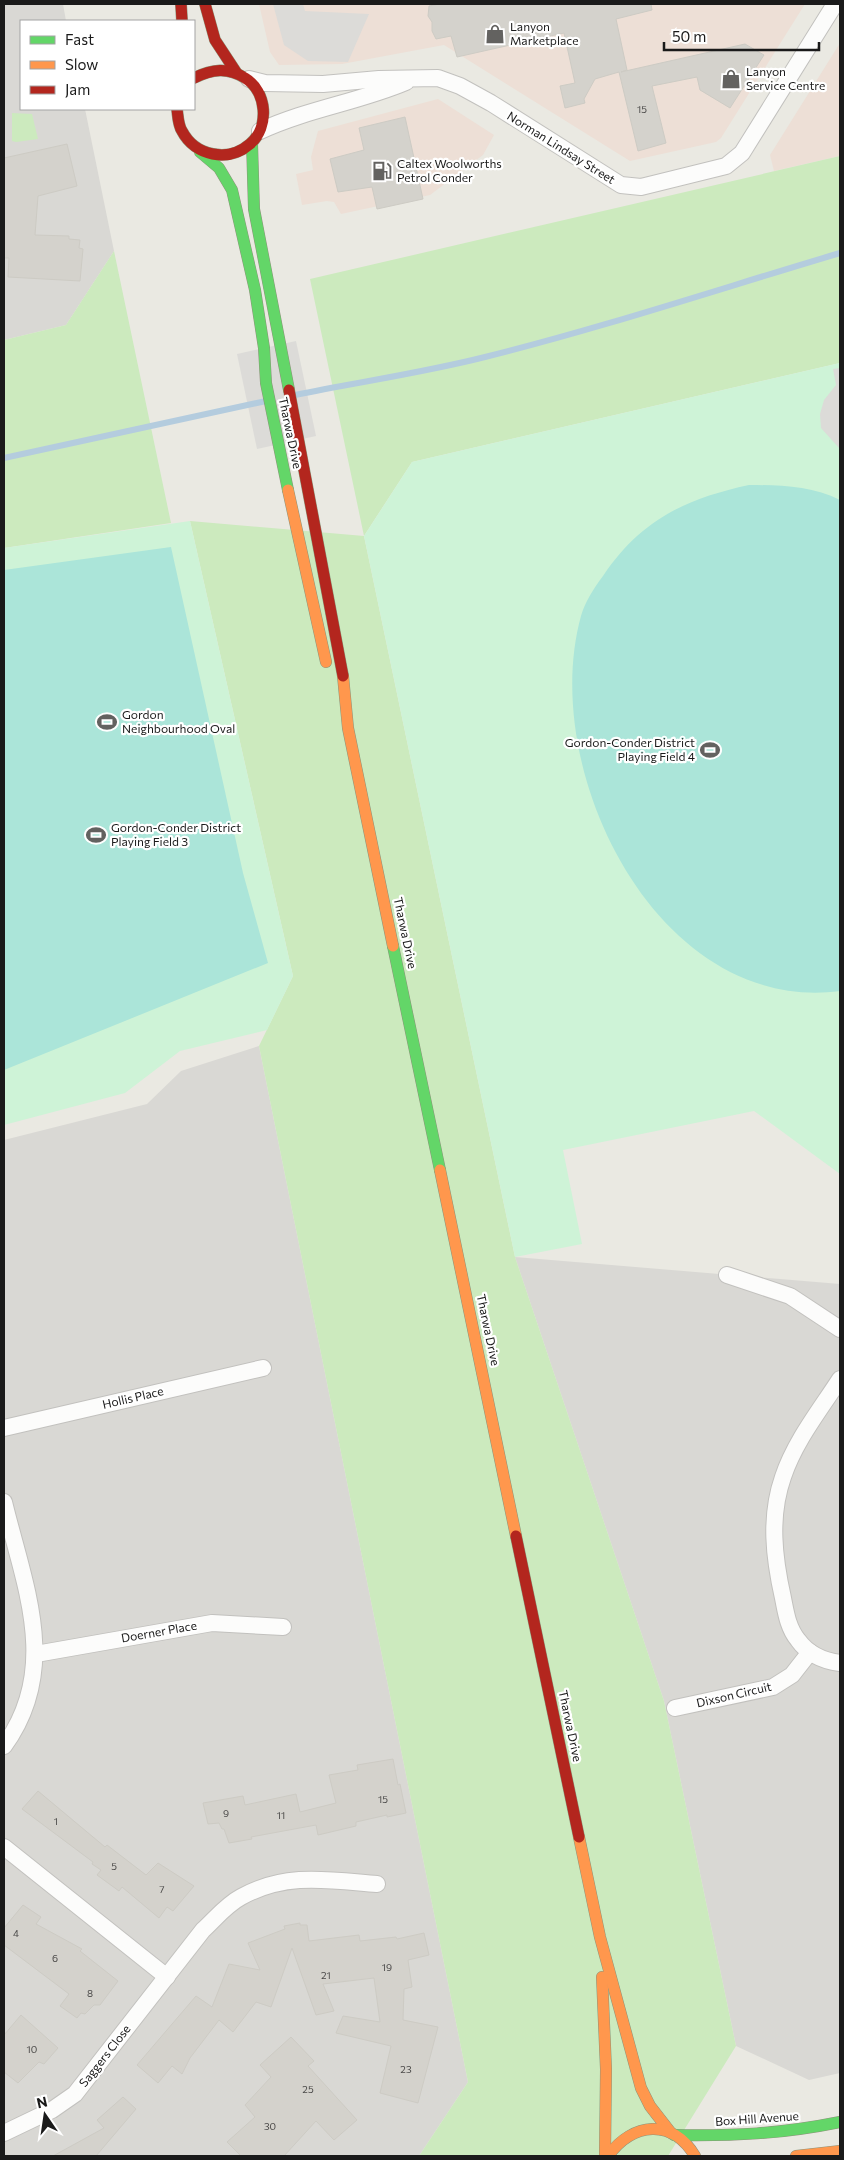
<svg xmlns="http://www.w3.org/2000/svg" width="844" height="2160" font-family="Commissioner,sans-serif">
  <rect width="100%" height="100%" fill="#eae9e2"/>
  <g fill="#d9d8d4">
    <polygon points="4,4 63,4 66,21 21,21 21,109 85,109 114,251 66,325 4,340"/>
    <polygon points="259,1046 468,2082 419,2156 4,2156 4,1140 147,1104 181,1071"/>
    <polygon points="515,1257 840,1284 840,2073 809,2080 736,2046 664,1701"/>
  </g>
  <g fill="#eddfd6">
    <polygon points="259,4 805,4 721,138 716,142 630,161 444,45 342,64 279,65 270,52"/>
    <polygon points="840,43 840,156 774,171 770,155"/>
    <polygon points="438,99 494,135 483,155 430,195 341,214 334,202 327,201 302,205 296,174 313,170 311,157 318,131"/>
  </g>
  <g fill="#cceabe">
    <polygon points="12,113 32,114 38,139 16,142 12,141"/>
    <polygon points="840,156 840,363 412,462 364,536 515,1257 664,1701 736,2046 668,2156 419,2156 468,2082 259,1046 293,976 190,521 364,536 310,279"/>
    <polygon points="114,251 171,523 4,548 4,340 66,325"/>
  </g>
  <g fill="#cef3d7">
    <polygon points="840,363 840,1174 754,1111 563,1150 582,1244 515,1257 364,536 412,462"/>
    <polygon points="190,521 293,976 267,1030 180,1051 125,1093 4,1125 4,548"/>
  </g>
  <g fill="#abe5d9">
    <path d="M749 485C779 485 812 486 840 500V991C658 1015 538 771 581 616 585 602 594 588 603 576 640 521 684 499 749 485Z"/>
    <polygon points="171,547 243,873 268,963 4,1070 4,570"/>
  </g>
  <g fill="#dcdbd8">
    <polygon points="273,4 303,4 305,11 369,14 348,62 308,61 284,45"/>
    <polygon points="296,341 316,436 257,449 237,354"/>
    <polygon points="840,368 840,449 821,428 820,414 824,400 836,385 833,369"/>
  </g>
  <g fill="none" stroke-linecap="round" stroke-linejoin="round">
    <g stroke="#b4ccde" stroke-width="6">
      <path d="M295 395C358 382 422 373 485 357 605 327 722 288 840 253"/>
      <polyline points="4,458 266,401"/>
    </g>
  </g>
  <g fill="#d4d2cc" stroke="#cdcbc4">
    <polygon points="440,4 651,4 652,10 616,19 627,70 621,72 745,44 764,55 730,108 700,90 697,77 652,86 666,143 638,151 619,72 595,79 584,99 585,103 565,108 560,86 575,83 564,33 457,57 451,36 436,39 432,31 432,22 428,16 429,6"/>
    <polygon points="405,117 423,199 377,209 372,187 338,192 330,159 364,150 359,128"/>
    <polygon points="67,144 77,186 38,196 35,235 69,236 69,239 80,240 79,248 83,249 80,281 8,277 9,258 4,258 4,158"/>
    <polygon points="393,1759 398,1785 400,1784 406,1813 387,1817 387,1815 356,1822 356,1826 318,1835 316,1825 251,1837 252,1839 229,1843 224,1829 222,1829 219,1823 208,1824 203,1803 243,1796 245,1805 296,1794 300,1812 336,1803 329,1775 358,1770 357,1765"/>
    <polygon points="38,1791 105,1847 107,1845 146,1875 158,1863 194,1886 173,1911 167,1907 159,1918 122,1887 119,1891 97,1875 101,1870 92,1864 93,1862 22,1809"/>
    <polygon points="23,1905 41,1917 36,1924 82,1949 80,1951 118,1981 100,2005 94,2005 85,2014 81,2013 77,2018 60,2006 69,1994 4,1945 4,1928"/>
    <polygon points="300,1923 300,1925 307,1925 309,1941 359,1935 360,1941 396,1937 397,1939 424,1933 429,1955 408,1960 412,1987 404,1989 403,2020 438,2027 418,2103 380,2093 391,2046 336,2033 343,2016 380,2022 374,1978 323,1984 334,2011 316,2015 292,1948 271,2007 256,2002 233,2032 219,2020 190,2058 182,2074 172,2066 158,2083 137,2065 196,1996 212,2007 229,1964 260,1970 248,1943 285,1929 284,1926"/>
    <polygon points="21,2015 58,2048 44,2064 39,2062 18,2083 4,2072 4,2035"/>
    <polygon points="291,2037 314,2061 308,2066 357,2120 334,2140 316,2121 284,2156 241,2156 227,2142 255,2117 245,2105 271,2077 260,2065"/>
    <polygon points="123,2097 136,2109 96,2156 53,2156 104,2128 97,2120"/>
  </g>
  <g fill="none" stroke-linecap="round" stroke-linejoin="round">
    <defs>
      <g id="street">
        <polyline points="249,79 265,83 323,84 379,79 438,78 460,86 491,103 621,185 641,187 726,166 742,153 835,4"/>
        <path d="M260 131C307 109 359 102 406 82"/>
        <polyline points="727,1275 790,1296 840,1329"/>
        <path d="M840 1379C820 1410 795 1441 783 1477 769 1517 774 1558 783 1598 786 1613 788 1628 798 1640 808 1654 824 1661 840 1663"/>
        <polyline points="4,1428 263,1368"/>
        <path d="M4 1502C24 1585 61 1668 4 1746"/>
        <polyline points="36,1654 212,1623 283,1627"/>
        <polyline points="675,1708 773,1687 792,1675 810,1652"/>
        <polyline points="4,1847 167,1977"/>
        <path d="M4 2133 52 2110 75 2094 203 1930C215 1919 226 1905 241 1897 286 1872 328 1880 377 1884"/>
      </g>
      <g id="fast">
        <polyline points="252,143 254,209 289,390"/>
        <polyline points="200,152 219,168 232,190 255,290 264,348 266,383 288,490"/>
        <polyline points="393,946 440,1170"/>
        <path d="M674 2135C733 2136 781 2134 840 2122"/>
      </g>
      <g id="slow">
        <polyline points="288,490 326,662"/>
        <polyline points="343,676 348,728 393,946"/>
        <polyline points="440,1170 516,1536"/>
        <polyline points="579,1837 600,1937 641,2088 650,2106 671,2133"/>
        <polyline points="602,1977 606,2069 605,2156"/>
        <path d="M608 2156C633 2122 672 2118 695 2156"/>
        <polyline points="796,2156 840,2151"/>
      </g>
      <g id="jam">
        <polyline points="181,4 182,21"/>
        <polyline points="205,4 215,40 236,72"/>
        <path d="M177 109C178 116 178 125 182 131 195 156 228 163 250 144 270 127 267 91 245 78 228 67 212 69 194 78"/>
        <polyline points="289,390 343,676"/>
        <polyline points="516,1536 579,1837"/>
      </g>
    </defs>
    <use href="#street" stroke="#c2c1be" stroke-width="18"/>
    <use href="#fast" stroke="#8c947a" stroke-width="12"/>
    <use href="#slow" stroke="#8c947a" stroke-width="12"/>
    <use href="#jam" stroke="#8c947a" stroke-width="12"/>
    <use href="#street" stroke="#fcfcfb" stroke-width="16"/>
    <use href="#fast" stroke="#63d668" stroke-width="11"/>
    <use href="#slow" stroke="#ff974d" stroke-width="11"/>
    <use href="#jam" stroke="#b3261e" stroke-width="11"/>
  </g>
  <defs>
    <symbol id="shop-bare" viewBox="-9 -9 18 18"><path d="M-5-2.5h2.3a2.7 3.5 0 0 1 5.4 0H5L5.5 6h-11ZM-1.5-2.5h3a1.5 2.3 0 0 0-3 0Z" fill="#636260" stroke="#fff" stroke-width="2.5" paint-order="stroke"/></symbol>
    <symbol id="fuel-bare" viewBox="-9 -9 18 18"><path d="M-5.5-6h7V0h2V4h1.3V-2.5L3-4.5l.8-.8L6-3V5H2.5V1h-1V6h-7ZM-4.2-4.7v3.2H.2V-4.7Z" fill="#636260" stroke="#fff" stroke-width="2.5" paint-order="stroke"/></symbol>
    <symbol id="stadium-bare" viewBox="-9 -9 18 18"><path d="M0-5a6.5 5 0 1 0 0 10a6.5 5 0 1 0 0-10ZM-3.5-1.8h7v3.6h-7Z" fill="#636260" stroke="#fff" stroke-width="2.5" paint-order="stroke"/></symbol>
  </defs>
  <g fill-rule="evenodd">
    <use href="#shop-bare" x="481" y="20" width="28" height="28"/>
    <use href="#shop-bare" x="717" y="65" width="28" height="28"/>
    <use href="#fuel-bare" x="368" y="157" width="28" height="28"/>
    <use href="#stadium-bare" x="93" y="708" width="28" height="28"/>
    <use href="#stadium-bare" x="696" y="736" width="28" height="28"/>
    <use href="#stadium-bare" x="82" y="821" width="28" height="28"/>
  </g>
  <g text-anchor="middle" stroke-width="4.5" stroke-linejoin="round" paint-order="stroke">
    <g font-size="10" fill="#4a4948">
      <text x="642" y="113">15</text>
      <text x="383" y="1803">15</text>
      <text x="226" y="1817">9</text>
      <text x="281" y="1819">11</text>
      <text x="56" y="1825">1</text>
      <text x="114" y="1870">5</text>
      <text x="162" y="1893">7</text>
      <text x="16" y="1937">4</text>
      <text x="55" y="1962">6</text>
      <text x="387" y="1971">19</text>
      <text x="326" y="1979">21</text>
      <text x="90" y="1997">8</text>
      <text x="32" y="2053">10</text>
      <text x="406" y="2073">23</text>
      <text x="308" y="2093">25</text>
      <text x="270" y="2130">30</text>
    </g>
    <g font-size="12" fill="#1a1a1a" stroke="#fff" text-anchor="start">
      <text x="510" y="31">Lanyon<tspan x="510" dy="14">Marketplace</tspan></text>
      <text x="746" y="76">Lanyon<tspan x="746" dy="14">Service Centre</tspan></text>
      <text x="397" y="168">Caltex Woolworths<tspan x="397" dy="14">Petrol Conder</tspan></text>
      <text x="122" y="719">Gordon<tspan x="122" dy="14">Neighbourhood Oval</tspan></text>
      <text x="695" y="747" text-anchor="end">Gordon-Conder District<tspan x="695" dy="14">Playing Field 4</tspan></text>
      <text x="111" y="832">Gordon-Conder District<tspan x="111" dy="14">Playing Field 3</tspan></text>
    </g>
    <g font-size="12" fill="#1a1a1a" stroke="#fff">
      <text transform="translate(561 148) rotate(32)" y="4">Norman Lindsay Street</text>
      <text transform="translate(290 433) rotate(78)" y="4">Tharwa Drive</text>
      <text transform="translate(405 933) rotate(78)" y="4">Tharwa Drive</text>
      <text transform="translate(488 1330) rotate(78)" y="4">Tharwa Drive</text>
      <text transform="translate(133 1398) rotate(-13)" y="4">Hollis Place</text>
      <text transform="translate(159 1632) rotate(-10)" y="4">Doerner Place</text>
      <text transform="translate(734 1695) rotate(-13)" y="4">Dixson Circuit</text>
      <text transform="translate(570 1726) rotate(78)" y="4">Tharwa Drive</text>
      <text transform="translate(105 2056) rotate(-52)" y="4">Saggers Close</text>
      <text transform="translate(757 2119) rotate(-4)" y="4">Box Hill Avenue</text>
    </g>
  </g>
  <rect width="844" height="2160" fill="none" stroke="#1a1a1a" stroke-width="10"/>
  <rect x="20" y="20" width="175" height="90" fill="#ffffff" stroke="#a3a3a3"/>
  <rect x="30" y="36" width="25" height="8" fill="#63d668" stroke="#a3a3a3"/>
  <text x="65" y="45" font-size="15" fill="#1a1a1a">Fast</text>
  <rect x="30" y="61" width="25" height="8" fill="#ff974d" stroke="#a3a3a3"/>
  <text x="65" y="70" font-size="15" fill="#1a1a1a">Slow</text>
  <rect x="30" y="86" width="25" height="8" fill="#b3261e" stroke="#a3a3a3"/>
  <text x="65" y="95" font-size="15" fill="#1a1a1a">Jam</text>
  <g transform="translate(45 2115) rotate(347)" stroke="#ffffff" stroke-width="4" paint-order="stroke">
  <path d="M0-4L9 19L0 12L-9 19Z" fill="#1a1a1a"/>
  <text y="-8" font-size="14" font-weight="bold" text-anchor="middle" fill="#1a1a1a">N</text>
  </g>
  <path d="M664 42v8h155v-8" fill="none" stroke="#1a1a1a" stroke-width="2.5"/>
  <text x="672" y="42" font-size="15" fill="#1a1a1a" stroke="#ffffff" stroke-width="4" paint-order="stroke">50 m</text>
</svg>
